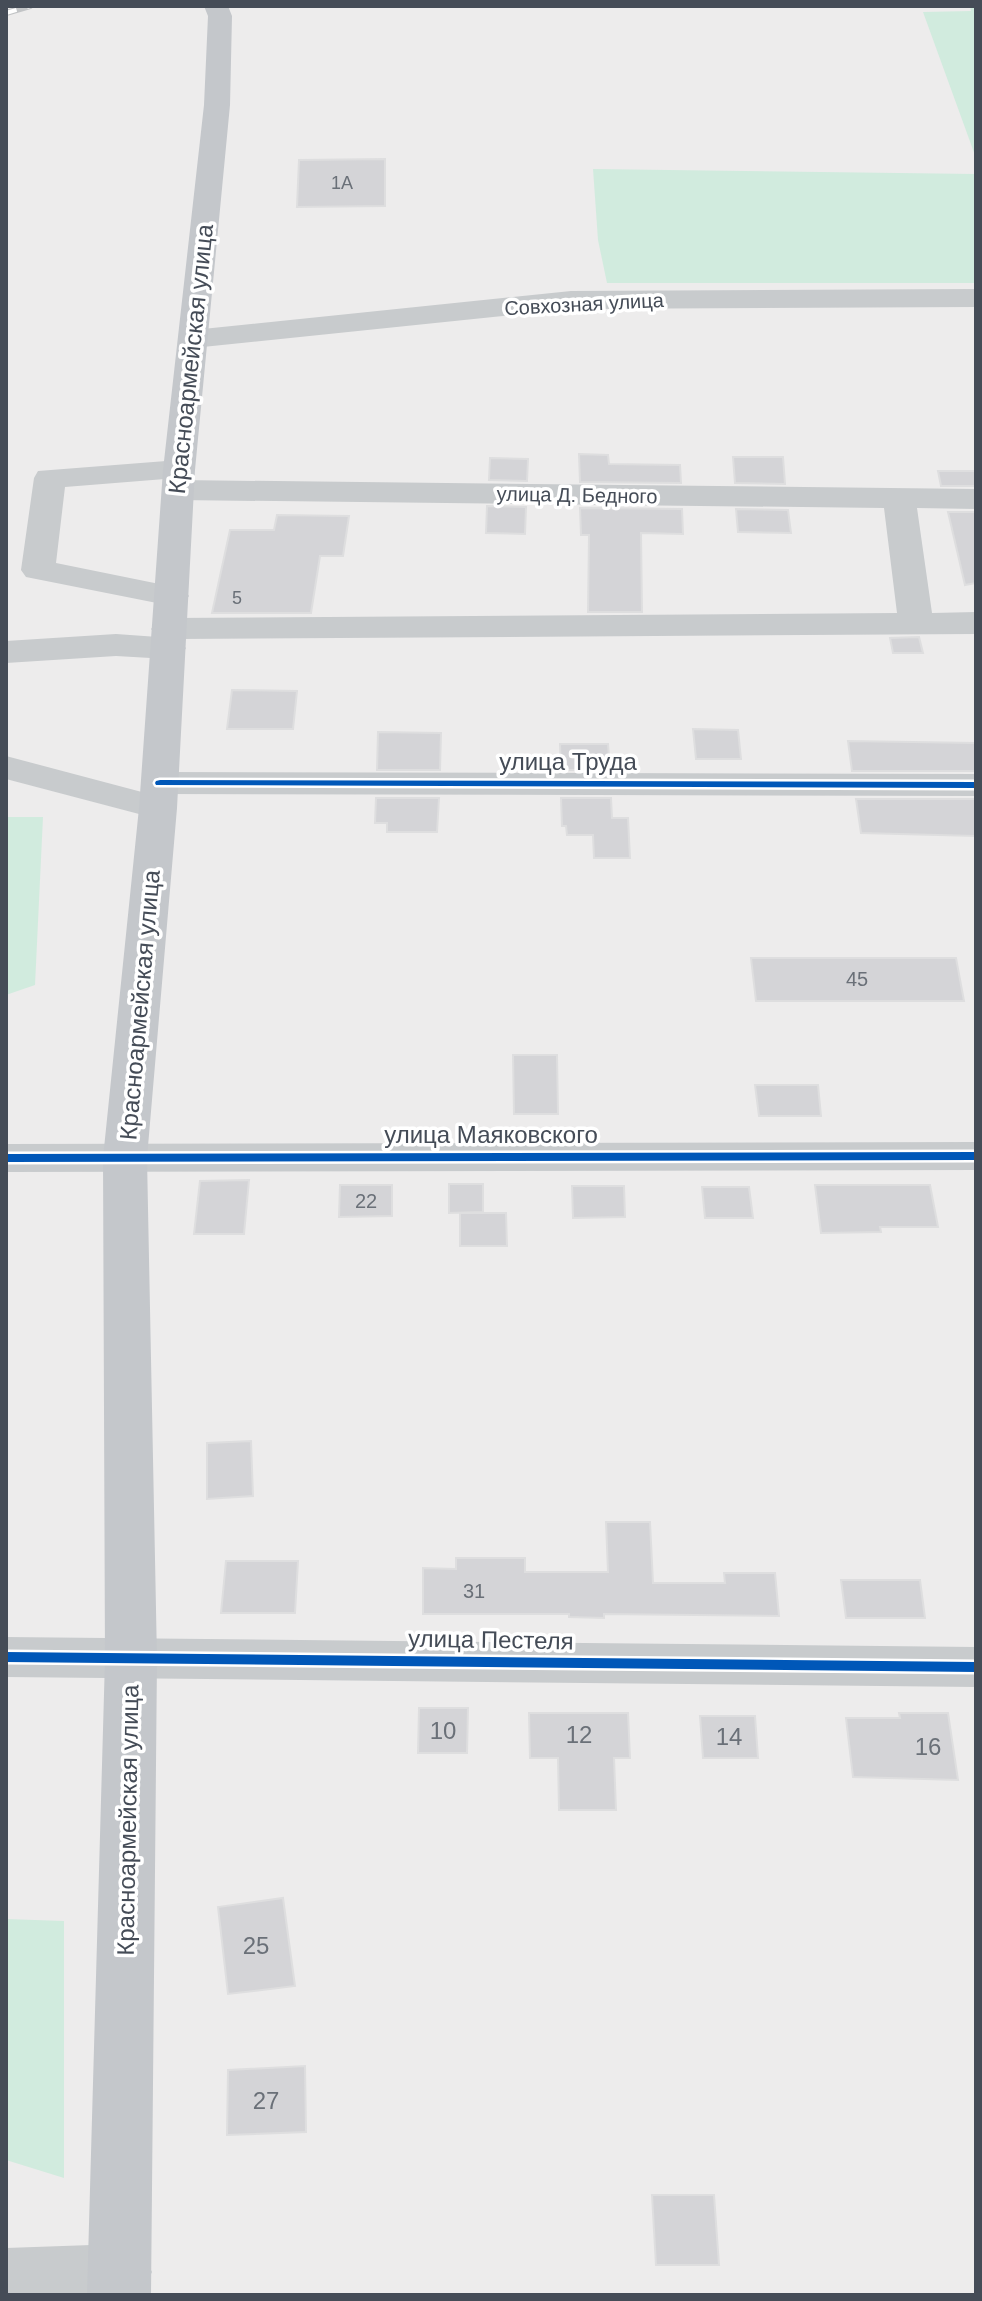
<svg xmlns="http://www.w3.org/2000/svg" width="982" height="2301" font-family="Arial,sans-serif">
  <rect width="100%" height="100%" fill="#edecec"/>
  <g fill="#d1ebde">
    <polygon points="970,6 976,6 976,158 923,12 971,11"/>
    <polygon points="593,169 976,174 976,283 607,283 598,240"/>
    <polygon points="6,817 43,817 35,985 6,995"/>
    <polygon points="6,1919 64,1921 64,2178 6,2160"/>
  </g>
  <g fill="#d4d4d7" stroke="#dededf" stroke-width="2">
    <polygon points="385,159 385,206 297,207 299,160"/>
    <polygon points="579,454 608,455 609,464 680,465 681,483 580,482"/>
    <polygon points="733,457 783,457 785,484 735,483"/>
    <polygon points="490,458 528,459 527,481 489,480"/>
    <polygon points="938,471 976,471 976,486 941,486"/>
    <polygon points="487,506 526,507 525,534 486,533"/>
    <polygon points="580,508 682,509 683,534 641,533 642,612 588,612 589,535 581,535"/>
    <polygon points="736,509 788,510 791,533 738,532"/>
    <polygon points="948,512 976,512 976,583 965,585"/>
    <polygon points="277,515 349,516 343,556 320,556 311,613 212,613 230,530 274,530"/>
    <polygon points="919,637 923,653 893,653 890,638"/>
    <polygon points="232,690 297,691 293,729 227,729"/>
    <polygon points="693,729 738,730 741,759 696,759"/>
    <polygon points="378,732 441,733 440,770 377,770"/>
    <polygon points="848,741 976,743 976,771 852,771"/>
    <polygon points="560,744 608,744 610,770 561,770"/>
    <polygon points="376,798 439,798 437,832 387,832 387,823 375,823"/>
    <polygon points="561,798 611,798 612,818 628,818 630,858 594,858 593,835 567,835 566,826 562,826"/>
    <polygon points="856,799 976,799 976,836 861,833"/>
    <polygon points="751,958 956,958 964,1001 756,1001"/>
    <polygon points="513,1055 557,1055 558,1114 514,1114"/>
    <polygon points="755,1085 818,1085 821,1116 759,1116"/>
    <polygon points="249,1180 244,1234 194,1234 200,1181"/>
    <polygon points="449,1184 483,1184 483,1212 449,1213"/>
    <polygon points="340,1185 392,1185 392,1216 339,1217"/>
    <polygon points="815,1185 930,1185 938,1227 880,1227 881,1232 821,1233"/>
    <polygon points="572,1186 624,1186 625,1217 573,1218"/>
    <polygon points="702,1187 749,1187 753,1218 705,1218"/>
    <polygon points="460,1213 506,1213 507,1246 460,1246"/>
    <polygon points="251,1441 253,1496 207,1499 207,1443"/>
    <polygon points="606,1522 650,1522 653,1583 725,1583 724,1573 775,1573 779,1616 604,1614 604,1618 569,1617 569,1614 423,1614 423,1568 456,1569 456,1558 525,1558 525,1572 608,1572"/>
    <polygon points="226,1561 298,1561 295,1613 221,1613"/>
    <polygon points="841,1580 920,1580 925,1618 846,1618"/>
    <polygon points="419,1708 468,1708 467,1753 418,1753"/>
    <polygon points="529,1713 628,1713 630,1758 614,1758 616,1810 559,1810 558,1758 530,1758"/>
    <polygon points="899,1713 948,1713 958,1780 853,1777 846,1718 900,1718"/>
    <polygon points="700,1716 755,1716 758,1758 703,1758"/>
    <polygon points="283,1898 295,1986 228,1994 218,1907"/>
    <polygon points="305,2066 306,2132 227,2135 228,2070"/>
    <polygon points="652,2195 714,2195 719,2265 656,2265"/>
  </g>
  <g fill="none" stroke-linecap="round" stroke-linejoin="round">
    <g fill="#c8cbcd" fill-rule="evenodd">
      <polygon points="976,289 976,307 571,309 193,348 182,345 178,339 182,333 193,330 571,291"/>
      <polygon points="179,460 190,463 195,470 190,477 65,487 56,563 184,589 189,596 184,603 172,606 26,577 21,570 34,478 38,471"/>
      <polygon points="178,480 976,489 976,509 917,508 932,613 976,612 976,634 177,639 186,648 181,656 168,659 116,656 6,663 6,641 116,634 158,637 151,629 157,622 169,618 897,613 884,508 178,500 166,497 162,490 166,483"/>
      <polygon points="6,756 172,800 177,808 172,816 158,819 6,779"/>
      <polygon points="160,772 976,774 976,796 160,794 147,791 141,783 147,775"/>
      <polygon points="976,1142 976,1170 6,1172 6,1144"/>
      <polygon points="6,1637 976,1647 976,1687 6,1677"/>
      <polygon points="120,2244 142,2252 152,2272 142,2292 134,2295 6,2295 6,2248"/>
    </g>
    <polygon fill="#c4c7cb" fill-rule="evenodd" points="204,6 228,6 232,16 230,105 195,470 177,808 147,1158 157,1659 151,2295 87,2295 105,1659 103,1158 139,808 163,470 204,105 208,16"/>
    <defs>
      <polyline id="rail" points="6,13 30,6"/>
    </defs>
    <use href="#rail" stroke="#c2c4c6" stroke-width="6"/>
    <use href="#rail" stroke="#fff" stroke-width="4" stroke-dasharray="11" stroke-linecap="butt"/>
    <defs>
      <g id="cycleway">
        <polygon points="160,780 976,782 976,788 156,785 155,783 156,781"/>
        <polygon points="976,1152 976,1160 6,1162 6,1154"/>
        <polygon points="6,1652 976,1662 976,1672 6,1662"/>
      </g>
    </defs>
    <use href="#cycleway" stroke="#fff" stroke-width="5"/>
    <use href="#cycleway" fill="#0057b8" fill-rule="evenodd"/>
  </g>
  <g text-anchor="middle" stroke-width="7" stroke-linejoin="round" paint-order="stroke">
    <g font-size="18" fill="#6a7078">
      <text x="342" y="189">1А</text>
      <text x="237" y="604">5</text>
    </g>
    <g font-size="20" fill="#454c57" stroke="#fff">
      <text transform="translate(584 304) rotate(-3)" y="7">Совхозная улица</text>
      <text transform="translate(577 495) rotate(1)" y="7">улица Д. Бедного</text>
    </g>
    <g font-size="20" fill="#6a7078">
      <text x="857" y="986">45</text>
      <text x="366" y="1208">22</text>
      <text x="474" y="1598">31</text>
    </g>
    <g font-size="24" fill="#454c57" stroke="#fff">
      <text transform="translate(191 359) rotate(-84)" y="8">Красноармейская улица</text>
      <text x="568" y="770">улица Труда</text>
      <text transform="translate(140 1005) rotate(-85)" y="8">Красноармейская улица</text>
      <text x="491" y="1143">улица Маяковского</text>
      <text transform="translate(491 1640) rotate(1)" y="8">улица Пестеля</text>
      <text transform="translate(128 1820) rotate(-89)" y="8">Красноармейская улица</text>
    </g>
    <g font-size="24" fill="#6a7078">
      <text x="443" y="1739">10</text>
      <text x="579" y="1743">12</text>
      <text x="729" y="1745">14</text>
      <text x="928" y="1755">16</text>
      <text x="256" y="1954">25</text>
      <text x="266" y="2109">27</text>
    </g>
  </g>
  <rect width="982" height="2301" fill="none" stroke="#454c57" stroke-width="16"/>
</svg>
